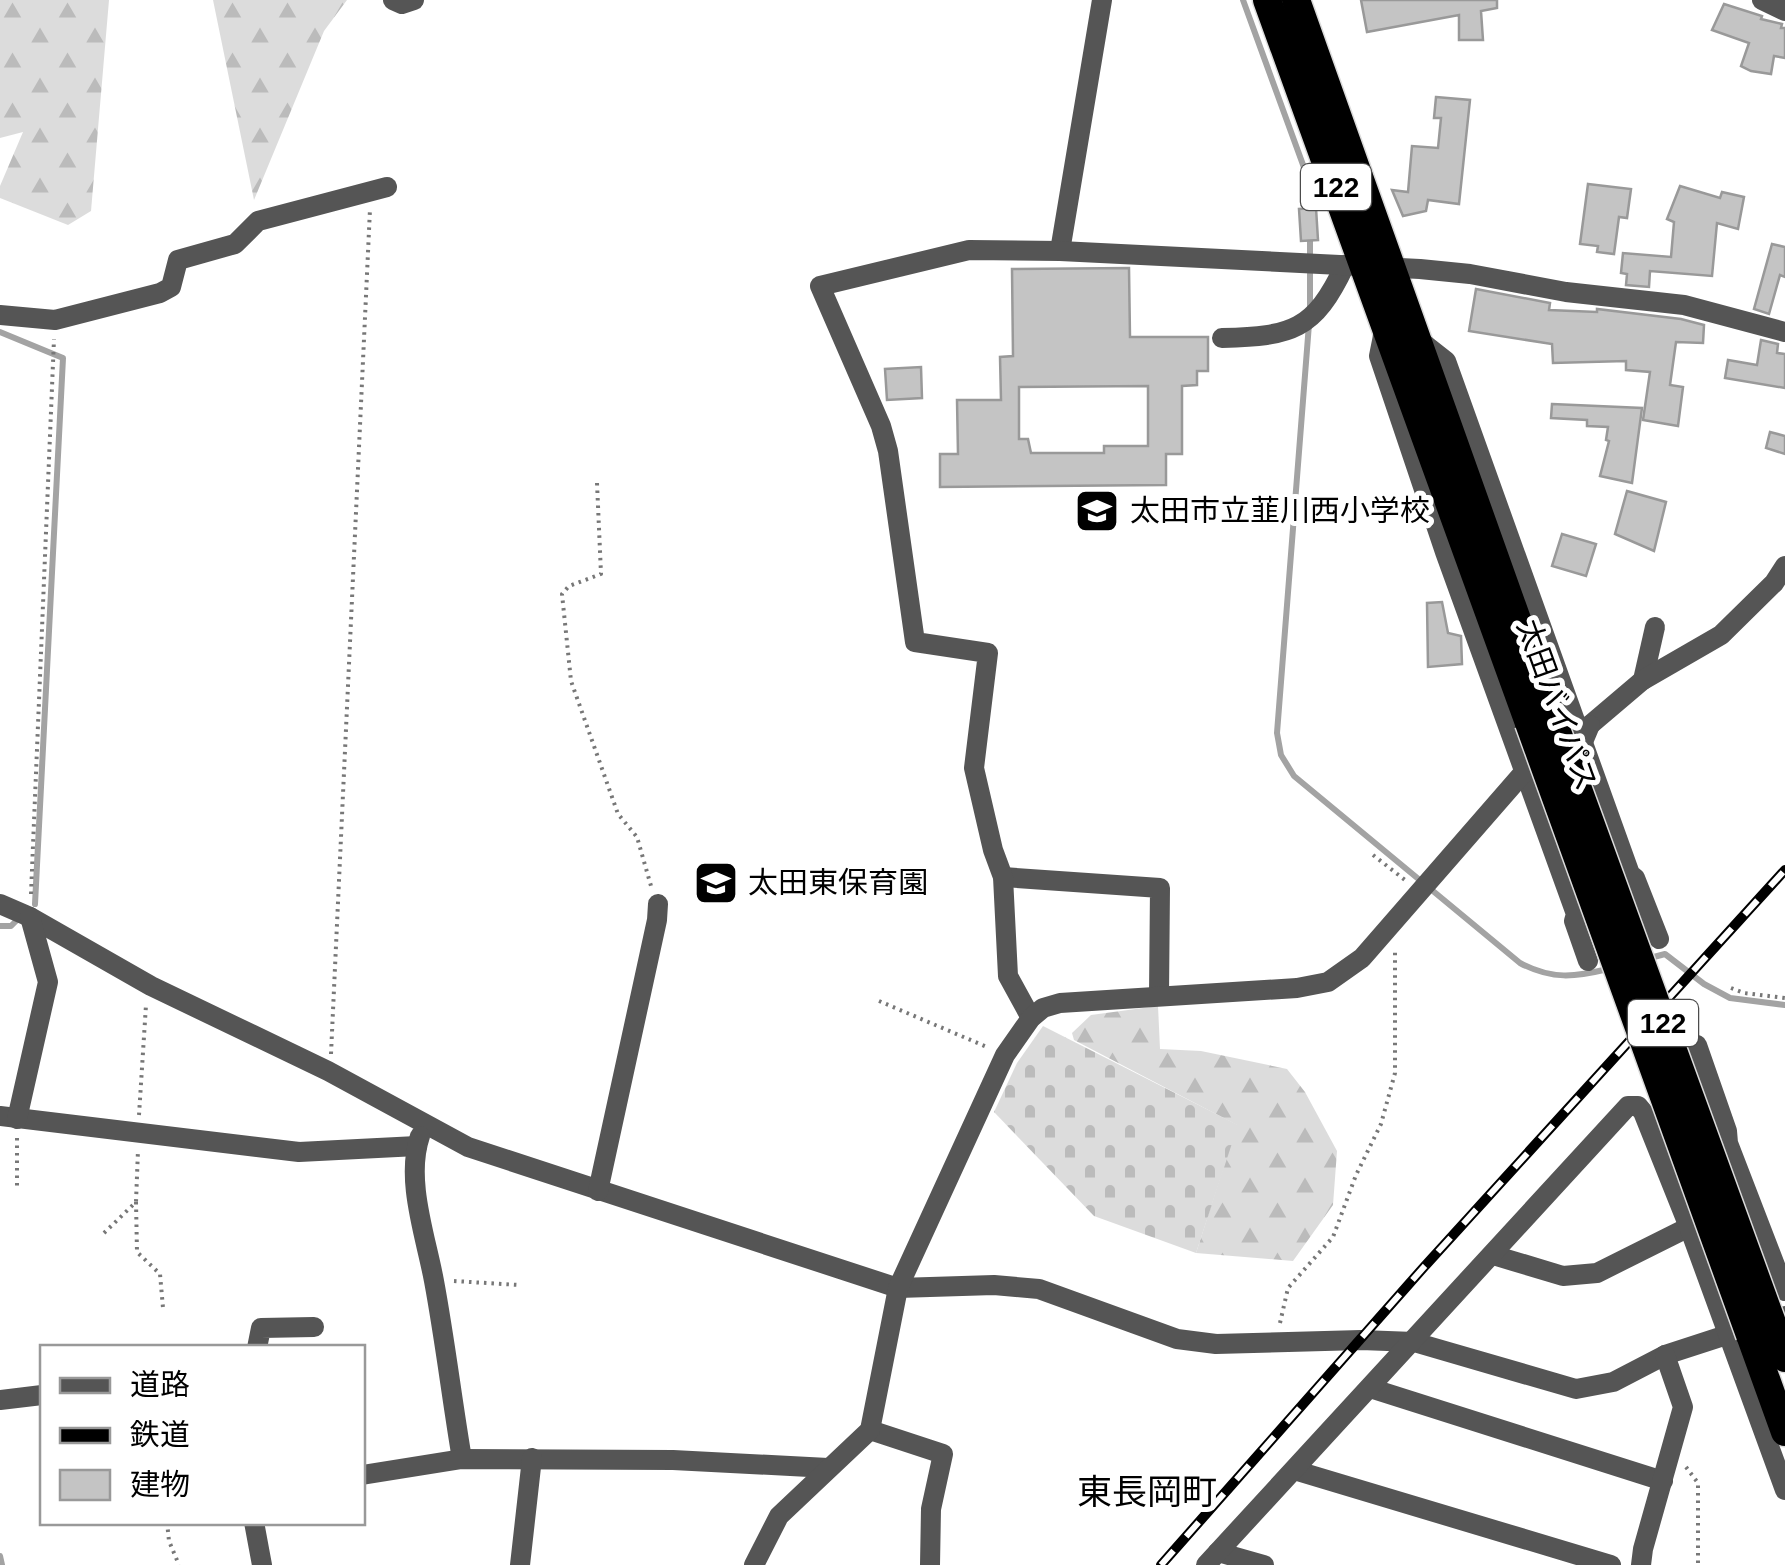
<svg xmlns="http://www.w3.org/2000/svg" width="1785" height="1565" font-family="Arial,'Noto Sans JP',sans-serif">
  <defs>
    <pattern id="forest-firs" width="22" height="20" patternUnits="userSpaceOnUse" patternTransform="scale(2.5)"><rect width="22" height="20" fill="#dcdcdc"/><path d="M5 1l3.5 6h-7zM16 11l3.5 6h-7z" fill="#bbb"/></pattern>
    <pattern id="cemetery-stones" width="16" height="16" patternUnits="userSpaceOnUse" patternTransform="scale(2.5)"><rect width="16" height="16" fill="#dcdcdc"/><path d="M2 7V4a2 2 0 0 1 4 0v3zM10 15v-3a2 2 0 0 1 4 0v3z" fill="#bbb"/></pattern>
  </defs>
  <rect width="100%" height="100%" fill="#fff"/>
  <g fill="url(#forest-firs)">
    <polygon points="0,0 109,0 91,211 68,225 0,198 0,186 23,132 0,138"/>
    <polygon points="213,0 347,0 324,31 254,200"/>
    <polygon points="1158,1006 1160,1049 1201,1051 1287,1069 1305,1092 1337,1151 1333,1205 1293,1261 1196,1253 1237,1125 1074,1040 1072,1033 1091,1015"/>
  </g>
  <polygon fill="url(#cemetery-stones)" points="1043,1026 1238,1125 1196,1253 1094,1216 994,1112 1017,1063"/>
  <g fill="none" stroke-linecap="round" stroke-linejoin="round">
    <g stroke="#a3a3a3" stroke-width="6">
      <polyline points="1243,0 1310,184 1310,217"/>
      <polyline points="1310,312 1310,234"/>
      <path d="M1309 324 1277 733 1281 755 1294 776 1520 963C1552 980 1575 977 1608 969"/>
      <polyline points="0,332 63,358 35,904"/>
      <polyline points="0,926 11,926 17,920"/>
      <polyline points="1650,958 1665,954 1704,984 1730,998 1785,1005"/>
      <polyline points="0,1556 2,1565"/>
    </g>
  </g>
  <g fill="#c4c4c4" stroke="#999" stroke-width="2.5" fill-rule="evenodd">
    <polygon points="1361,0 1497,0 1497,8 1481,11 1483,40 1459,40 1459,15 1367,32"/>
    <polygon points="1724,4 1762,16 1761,19 1782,24 1781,28 1785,28 1785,58 1774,56 1771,74 1751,71 1741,66 1749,43 1712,30"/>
    <polygon points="1436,97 1470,100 1459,204 1428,200 1426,211 1403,216 1392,190 1408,192 1412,146 1438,148 1441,118 1434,118"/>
    <polygon points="1588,184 1631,189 1627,218 1619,217 1614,254 1597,252 1598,246 1580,244"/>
    <polygon points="1680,186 1720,198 1722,192 1744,197 1738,229 1717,223 1712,276 1650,271 1649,287 1626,285 1627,274 1621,273 1623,253 1671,257 1674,222 1667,219"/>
    <polygon points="1316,208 1318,240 1301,241 1299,209"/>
    <polygon points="1772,244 1785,247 1785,277 1780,275 1769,314 1754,309"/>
    <path d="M1129 268 1130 337H1208V371H1197V385L1182 386V454H1166V485L940 487V454H958L957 400H1001L1000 357 1013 356 1012 269ZM1148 386V446H1104V453H1031L1028 439H1019V387Z"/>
    <polygon points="1476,289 1550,303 1549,310 1597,312 1597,309 1681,319 1704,325 1703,343 1676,342 1670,385 1683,387 1678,426 1643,420 1650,372 1626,370 1626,361 1553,363 1552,344 1469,331"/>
    <polygon points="1761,340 1778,344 1777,353 1785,354 1785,388 1725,378 1728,360 1757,365"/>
    <polygon points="921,367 922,398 887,400 885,369"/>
    <polygon points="1552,404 1642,408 1632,483 1600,476 1609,441 1606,440 1608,427 1587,426 1587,420 1551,418"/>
    <polygon points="1770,432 1785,436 1785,454 1766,448"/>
    <polygon points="1627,491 1666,502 1654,551 1615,534"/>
    <polygon points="1562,534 1596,544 1586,576 1552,566"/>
    <polygon points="1442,602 1448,633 1461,636 1462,664 1428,667 1427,603"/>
  </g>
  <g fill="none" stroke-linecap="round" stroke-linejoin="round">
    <defs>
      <g id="highway">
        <polyline points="1267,0 1529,723"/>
        <polyline points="1296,0 1551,715"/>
        <polyline points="1775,1331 1785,1358"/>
        <polyline points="1750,1335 1785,1432"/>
      </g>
    </defs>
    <use href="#highway" stroke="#dbdbdb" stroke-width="31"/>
    <g stroke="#777" stroke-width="4" stroke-dasharray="2.5 5" stroke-linecap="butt">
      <polyline points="597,483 601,574 569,586 562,594 571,681 618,814 637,837 651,886"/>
      <polyline points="1373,855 1405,880"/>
      <polyline points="31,894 54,339"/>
      <polyline points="1731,988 1744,993 1785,998"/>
      <polyline points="879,1001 987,1047"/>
      <polyline points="331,1054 370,209"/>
      <polyline points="139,1115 146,1005"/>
      <polyline points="17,1138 17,1187"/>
      <polyline points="136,1202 137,1252 160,1274 163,1308"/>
      <polyline points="104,1233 136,1202 138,1150"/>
      <polyline points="454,1281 519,1285"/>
      <polyline points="1280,1323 1288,1288 1333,1237 1356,1175 1381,1124 1395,1073 1395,951"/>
      <polyline points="1686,1467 1698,1483 1698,1565"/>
      <polyline points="167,1522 169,1541 179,1565"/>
    </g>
    <g stroke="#555" stroke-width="20">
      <polyline points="393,0 402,4 414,0"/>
      <polyline points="1762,0 1785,11"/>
      <polyline points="1060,251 1102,0"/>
      <polyline points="0,315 55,320 160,293 171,287 178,260 235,244 258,221 387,187"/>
      <polyline points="1385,326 1379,356 1445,552 1576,914 1574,921 1588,961"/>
      <path d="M1222 338C1292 336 1314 331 1345 265"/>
      <polyline points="1418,339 1446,361 1630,874 1635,878 1659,939"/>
      <polyline points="1643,680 1655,627"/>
      <polyline points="1577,731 1590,725 1643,680 1721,635 1774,583 1785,566"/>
      <polyline points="1003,877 1160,888 1159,995"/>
      <polyline points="0,904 30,917 151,986 328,1071 468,1147 898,1288 994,1285 1039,1289 1177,1339 1216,1344 1361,1340 1414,1342 1576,1389 1613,1382 1665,1355 1785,1316"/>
      <polyline points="1031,1018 1008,976 1003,877 993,850 974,768 988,653 915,642 888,451 881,426 820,286 969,250 1060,251 1420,269 1470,274 1566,292 1684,305 1785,332"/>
      <polyline points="1697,1045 1727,1131 1728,1143 1785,1291"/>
      <polyline points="0,1116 299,1152 417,1146"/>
      <polyline points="17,1119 48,982 30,917"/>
      <path d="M420 1136C405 1180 426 1237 434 1281 445 1340 452 1400 462 1459"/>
      <polyline points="598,1191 657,920 658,904"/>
      <polyline points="1493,1255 1563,1276 1597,1273 1689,1227"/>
      <polyline points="257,1348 261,1328 314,1327"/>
      <polyline points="1370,1388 1663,1481"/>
      <polyline points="0,1400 42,1395"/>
      <polyline points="870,1430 943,1454 931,1509 930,1565"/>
      <polyline points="1294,1470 1611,1565"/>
      <polyline points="362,1475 462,1459 673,1460 828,1468"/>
      <polyline points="254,1522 262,1565"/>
      <polyline points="1218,1552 1264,1565"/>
      <polyline points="520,1565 532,1458"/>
      <polyline points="754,1565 779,1516 870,1430 898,1288 1005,1055 1031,1018 1043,1008 1060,1003 1297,988 1328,982 1362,958 1531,764 1582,744 1590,725"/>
      <polyline points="1206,1565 1628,1106 1638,1106 1643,1112 1689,1227 1785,1490"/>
      <polyline points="1641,1565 1643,1549 1683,1407 1665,1355"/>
    </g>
    <use href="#highway" stroke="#000" stroke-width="28"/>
    <defs>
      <polyline id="rail" points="1161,1565 1424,1267 1785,870"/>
    </defs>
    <use href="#rail" stroke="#000" stroke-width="10"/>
    <use href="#rail" stroke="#fff" stroke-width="6" stroke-dasharray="19" stroke-linecap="butt"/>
    <defs>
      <g id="highway-bridge">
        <polyline points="1551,715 1775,1331"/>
        <polyline points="1529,723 1750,1335"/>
      </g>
    </defs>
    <use href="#highway-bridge" stroke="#dbdbdb" stroke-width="31" stroke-linecap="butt"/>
    <use href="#highway-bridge" stroke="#000" stroke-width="28"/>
  </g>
  <defs>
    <symbol id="school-square" viewBox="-11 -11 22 22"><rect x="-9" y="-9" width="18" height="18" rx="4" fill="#000" stroke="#fff"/><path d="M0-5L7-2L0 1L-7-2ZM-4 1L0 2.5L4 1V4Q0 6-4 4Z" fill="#fff"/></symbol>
  </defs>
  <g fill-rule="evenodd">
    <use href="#school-square" x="1072" y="486" width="50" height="50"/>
    <use href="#school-square" x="691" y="858" width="50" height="50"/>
  </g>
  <g text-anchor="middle" stroke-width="10" stroke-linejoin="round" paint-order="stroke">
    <g fill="#fff" stroke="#4c4c4c" stroke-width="2.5">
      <rect x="1301" y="164" width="70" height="46" rx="8"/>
      <rect x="1628" y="1000" width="70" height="46" rx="8"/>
    </g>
    <g font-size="28" font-weight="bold" fill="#000">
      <text x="1336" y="197">122</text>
      <text x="1663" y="1033">122</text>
    </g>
    <g font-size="30" fill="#000" stroke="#fff" text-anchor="start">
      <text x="1130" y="521">太田市立韮川西小学校</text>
      <text x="748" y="893">太田東保育園</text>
    </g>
    <g font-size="30" fill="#000" stroke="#fff">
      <text transform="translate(1557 705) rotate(70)" y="10">太田バイパス</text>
    </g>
    <g font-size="35" fill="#000" stroke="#fff">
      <text x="1147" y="1504">東長岡町</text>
    </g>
  </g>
  <rect x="40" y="1345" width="325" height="180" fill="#ffffff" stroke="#999999" stroke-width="2.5"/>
  <rect x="60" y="1378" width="50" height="15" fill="#555555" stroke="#999999" stroke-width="2.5"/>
  <text x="130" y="1395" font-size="30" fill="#000000">道路</text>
  <rect x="60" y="1428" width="50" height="15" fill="#000000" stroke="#999999" stroke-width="2.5"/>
  <text x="130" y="1445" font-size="30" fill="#000000">鉄道</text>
  <rect x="60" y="1470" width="50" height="30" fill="#c4c4c4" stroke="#999999" stroke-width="2.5"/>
  <text x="130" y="1495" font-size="30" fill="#000000">建物</text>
</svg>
